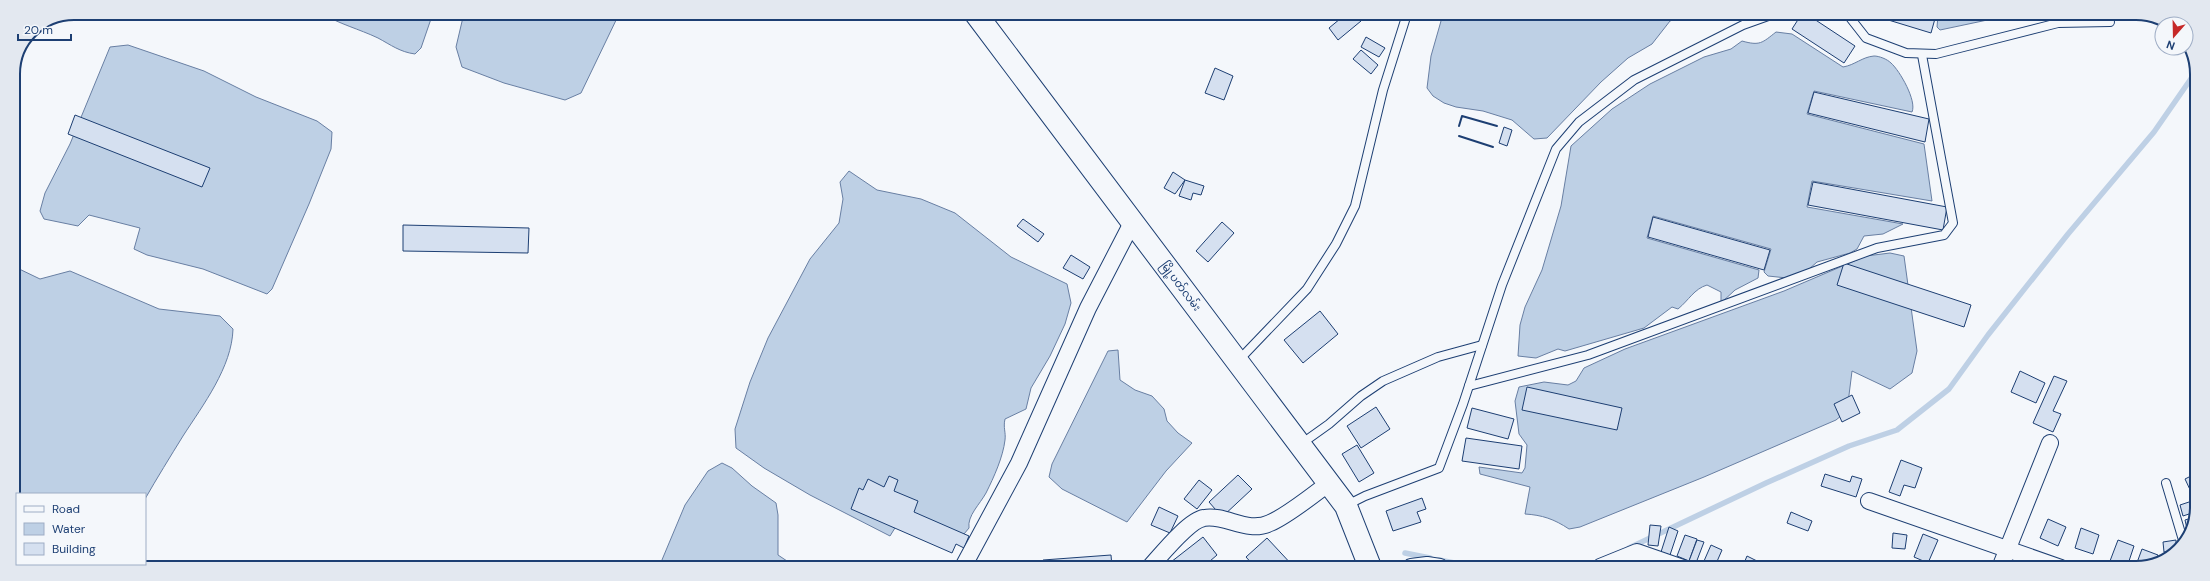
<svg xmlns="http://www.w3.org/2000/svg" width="2210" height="581" font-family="'DM Sans','Noto Sans Myanmar',sans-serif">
  <rect width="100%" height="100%" fill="#f4f7fb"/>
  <g fill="#bed0e5" stroke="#687fa3">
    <path d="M321 13H433L421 48 415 54C400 52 391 45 378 38 359 29 339 24 321 13Z"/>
    <polygon points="464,13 619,14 581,93 565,100 504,83 462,67 456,47"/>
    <polygon points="1443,14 1684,15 1670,21 1652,44 1628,58 1601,82 1547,138 1534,139 1512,120 1483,111 1456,107 1444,103 1433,96 1427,88 1431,56"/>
    <polygon points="1938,15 2011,15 1940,30 1937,27"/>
    <path d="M1776 32 1792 34 1843 67C1855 65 1862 57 1874 56 1879 56 1887 59 1891 63 1900 71 1917 101 1912 112L1814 91 1807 114 1924 144 1932 201 1812 181 1807 207 1903 224 1883 234 1864 236 1857 249 1850 253 1817 262 1808 270 1787 278 1768 276 1764 272 1771 249 1653 216 1647 238 1759 270 1758 278 1735 290 1721 303V292L1707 285C1694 289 1689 300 1678 309L1672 307 1644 328 1565 351 1558 349 1536 358 1518 356 1520 325 1525 307 1542 270 1561 206 1571 146 1612 109 1650 84 1704 57 1731 49 1742 41C1760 46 1762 43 1776 32Z"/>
    <polygon points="128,45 204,71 256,97 317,121 332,132 331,149 309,204 272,289 267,294 203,269 147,255 134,249 140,228 89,215 78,226 44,219 40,211 45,193 70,144 110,47"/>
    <path d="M849 171 877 190 921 199 955 213 1011 257 1067 284 1071 303 1065 324 1050 356 1031 388 1026 409 1005 419C1003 428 1006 432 1005 440 1003 457 994 477 986 493 980 504 967 516 969 528L959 540 903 515 890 536 810 495 764 468 736 448 735 429 750 382 768 338 810 259 839 223 843 199 840 182Z"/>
    <path d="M1890 253 1904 256 1917 351 1912 373 1890 389 1852 371 1847 411 1836 420 1704 477 1580 527 1569 529C1554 519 1542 515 1525 514L1530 487 1480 474 1479 467 1522 473 1525 468 1527 445 1519 434 1515 401 1519 387 1544 382 1568 385 1576 381 1584 368 1625 349 1784 291 1866 256Z"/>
    <path d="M13 266 40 279 70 271 159 309 220 316 233 329C232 367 203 405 183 436 170 457 157 478 145 499V494H17V520L13 511Z"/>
    <polygon points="1118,350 1120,380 1135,390 1152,396 1164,409 1167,421 1178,433 1192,443 1166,471 1127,522 1062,489 1049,477 1052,464 1108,351"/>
    <polygon points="722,463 732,468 752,486 776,503 778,515 778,555 796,567 659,567 685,505 708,471"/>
  </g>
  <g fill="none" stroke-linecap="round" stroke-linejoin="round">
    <g stroke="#bed0e5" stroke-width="5.5">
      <polyline points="1629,548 1766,483 1849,446 1897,430 1949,389 1988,335 2068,234 2154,132 2197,70"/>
      <polyline points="1405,553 1430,558"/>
      <polyline points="1439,560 1475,567"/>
      <polyline points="1585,567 1600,561"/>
    </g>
  </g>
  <g fill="#d5e0f0" stroke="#1d3f73">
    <polygon points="1346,14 1355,14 1361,21 1338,40 1329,28"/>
    <polygon points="1801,15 1808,15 1855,46 1844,63 1792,29"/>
    <polygon points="1872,15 1936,15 1931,33"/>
    <polygon points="1366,37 1385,48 1379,57 1361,47"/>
    <polygon points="1361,50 1378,65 1371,74 1353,59"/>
    <polygon points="1215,68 1233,76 1224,100 1205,93"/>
    <polygon points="1814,92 1929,119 1925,142 1808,113"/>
    <polygon points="75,115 210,168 202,187 68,134"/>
    <polygon points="1504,127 1512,130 1507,146 1499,143"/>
    <polygon points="1173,172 1185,180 1175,194 1164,188"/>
    <polygon points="1185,180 1204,186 1201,195 1193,193 1191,200 1179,196"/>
    <polygon points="1813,182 1947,207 1943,230 1808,205"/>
    <polygon points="1653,217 1770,250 1764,270 1648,237"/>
    <polygon points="1023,219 1044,234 1038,242 1017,226"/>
    <polygon points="1222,222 1234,233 1208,262 1196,251"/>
    <polygon points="403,225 529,228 528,253 403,251"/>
    <polygon points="1071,255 1090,267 1083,279 1063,268"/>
    <polygon points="1844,263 1971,305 1964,327 1837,285"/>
    <polygon points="1320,311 1338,334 1303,363 1284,340"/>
    <polygon points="2020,371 2045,383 2036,403 2011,392"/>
    <polygon points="2054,376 2067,381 2053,411 2061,414 2053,432 2033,423"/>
    <polygon points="1527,387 1622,408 1617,430 1522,410"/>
    <polygon points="1852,395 1860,413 1842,422 1834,404"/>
    <polygon points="1376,407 1390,429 1361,448 1347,426"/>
    <polygon points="1472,408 1514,419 1508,439 1467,428"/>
    <polygon points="1466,438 1522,446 1519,469 1462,461"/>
    <polygon points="1357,445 1374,473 1359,482 1342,454"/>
    <polygon points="1901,460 1922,468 1915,488 1904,485 1900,496 1889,492"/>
    <polygon points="1825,474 1850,482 1852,476 1862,479 1856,497 1821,486"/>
    <polygon points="2195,474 2195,495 2193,496 2185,479"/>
    <polygon points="1238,475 1252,489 1222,517 1209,502"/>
    <polygon points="889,476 898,480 894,491 918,501 914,512 969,536 964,548 956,544 952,553 851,509 859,488 863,490 868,479 884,487"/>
    <polygon points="1199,480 1212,490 1197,509 1184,499"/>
    <polygon points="1422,498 1426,509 1417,512 1421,522 1393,531 1386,511"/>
    <polygon points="2195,500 2195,512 2183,516 2180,505"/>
    <polygon points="1159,507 1178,516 1170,533 1151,525"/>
    <polygon points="1791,512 1812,521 1808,531 1787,523"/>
    <polygon points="2195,517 2195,522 2188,533 2185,520"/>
    <polygon points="2048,519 2066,527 2058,546 2040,538"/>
    <polygon points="1650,525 1661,526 1658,546 1648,545"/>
    <polygon points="1669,527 1678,531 1670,555 1661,552"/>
    <polygon points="2081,528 2099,535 2093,554 2075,548"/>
    <polygon points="1893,533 1907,535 1905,549 1892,548"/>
    <polygon points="1923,534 1938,540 1928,563 1914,557"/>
    <polygon points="1685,535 1697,539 1689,561 1677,556"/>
    <polygon points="1203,537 1217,555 1203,567 1175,567 1171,562"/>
    <polygon points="1267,538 1294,567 1255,567 1246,557"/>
    <polygon points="1697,540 1704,542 1696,563 1689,561"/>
    <polygon points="2118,540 2134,546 2127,567 2110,561"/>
    <polygon points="2176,540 2176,551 2164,552 2163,542"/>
    <polygon points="1711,545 1722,550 1715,566 1704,561"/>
    <polygon points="2142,549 2158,555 2156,561 2135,568"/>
    <polygon points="1111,555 1112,567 1043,567 1043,560"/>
    <polygon points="1747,556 1757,561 1754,568 1742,568"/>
    <polygon points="829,561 838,567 825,567"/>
    <polygon points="1762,563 1773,568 1760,568"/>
  </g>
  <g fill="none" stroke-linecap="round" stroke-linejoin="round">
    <defs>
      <g id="lane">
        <polyline points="1848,15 1866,38 1906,53 1936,54 2058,23 2110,22"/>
        <polyline points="1238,361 1307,289 1336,244 1355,206 1383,90 1407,14"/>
        <polyline points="1469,386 1588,355 1877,248 1944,235 1953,223 1922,55"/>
        <polyline points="1301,444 1329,424 1361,396 1383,381 1438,357 1482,345"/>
        <polyline points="2166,483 2183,540"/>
        <polyline points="1347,505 1365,496 1439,468 1463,404 1502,285 1556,149 1579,122 1634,80 1743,25 1771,15"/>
      </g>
      <g id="street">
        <polyline points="1869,501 2061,568"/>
        <polyline points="963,567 1019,463 1088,308 1133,221"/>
        <path d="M1150 567C1161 555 1189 520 1204 518 1226 514 1247 534 1270 523 1287 516 1313 495 1329 483"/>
        <polyline points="1411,567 1427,565 1440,567"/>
        <polyline points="1600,567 1637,552 1683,568"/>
        <polyline points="2000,568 2050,443"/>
      </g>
      <polyline id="secondary" points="976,14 1346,506 1370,567"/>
    </defs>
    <use href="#lane" stroke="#1d3f73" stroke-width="10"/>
    <use href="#street" stroke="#1d3f73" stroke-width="18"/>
    <use href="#secondary" stroke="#1d3f73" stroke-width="24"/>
    <use href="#lane" stroke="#f4f7fb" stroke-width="8"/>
    <use href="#street" stroke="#f4f7fb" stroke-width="16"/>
    <use href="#secondary" stroke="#f4f7fb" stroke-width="22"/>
    <g stroke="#1d3f73" stroke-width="2">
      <polyline points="1459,126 1462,116 1497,126"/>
      <polyline points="1459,136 1493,147"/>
    </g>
  </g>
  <g text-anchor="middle" stroke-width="3" stroke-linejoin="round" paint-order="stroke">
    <g font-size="11" fill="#1d3f73" stroke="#f4f7fb">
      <text transform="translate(1181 286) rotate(53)" y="4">မြို့ပတ်လမ်း</text>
    </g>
  </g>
  <path d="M0 0H2210V581H0ZM74 20H2136A54 54 0 0 1 2190 74V507A54 54 0 0 1 2136 561H74A54 54 0 0 1 20 507V74A54 54 0 0 1 74 20Z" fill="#e3e8f0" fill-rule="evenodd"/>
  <path fill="none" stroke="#1d3f73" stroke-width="2" d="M74 20H2136A54 54 0 0 1 2190 74V507A54 54 0 0 1 2136 561H74A54 54 0 0 1 20 507V74A54 54 0 0 1 74 20Z"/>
  <rect x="16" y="493" width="130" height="72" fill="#f4f7fb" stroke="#9eadc5"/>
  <rect x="24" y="506" width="20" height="6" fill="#f4f7fb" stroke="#9eadc5"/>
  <text x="52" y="513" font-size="12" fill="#1d3f73">Road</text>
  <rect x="24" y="523" width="20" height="12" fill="#bed0e5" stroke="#9eadc5"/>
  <text x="52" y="533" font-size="12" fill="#1d3f73">Water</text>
  <rect x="24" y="543" width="20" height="12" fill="#d5e0f0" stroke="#9eadc5"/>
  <text x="52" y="553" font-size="12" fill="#1d3f73">Building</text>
  <g transform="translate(2174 36) rotate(200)"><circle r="19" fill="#f4f7fb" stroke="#9eadc5"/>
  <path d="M0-3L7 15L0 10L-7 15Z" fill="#c62828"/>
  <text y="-6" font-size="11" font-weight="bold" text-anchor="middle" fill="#1d3f73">N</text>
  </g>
  <path d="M18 34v6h53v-6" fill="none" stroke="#1d3f73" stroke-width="2"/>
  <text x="24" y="34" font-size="12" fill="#1d3f73" stroke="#f4f7fb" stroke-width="3" paint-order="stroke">20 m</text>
</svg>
